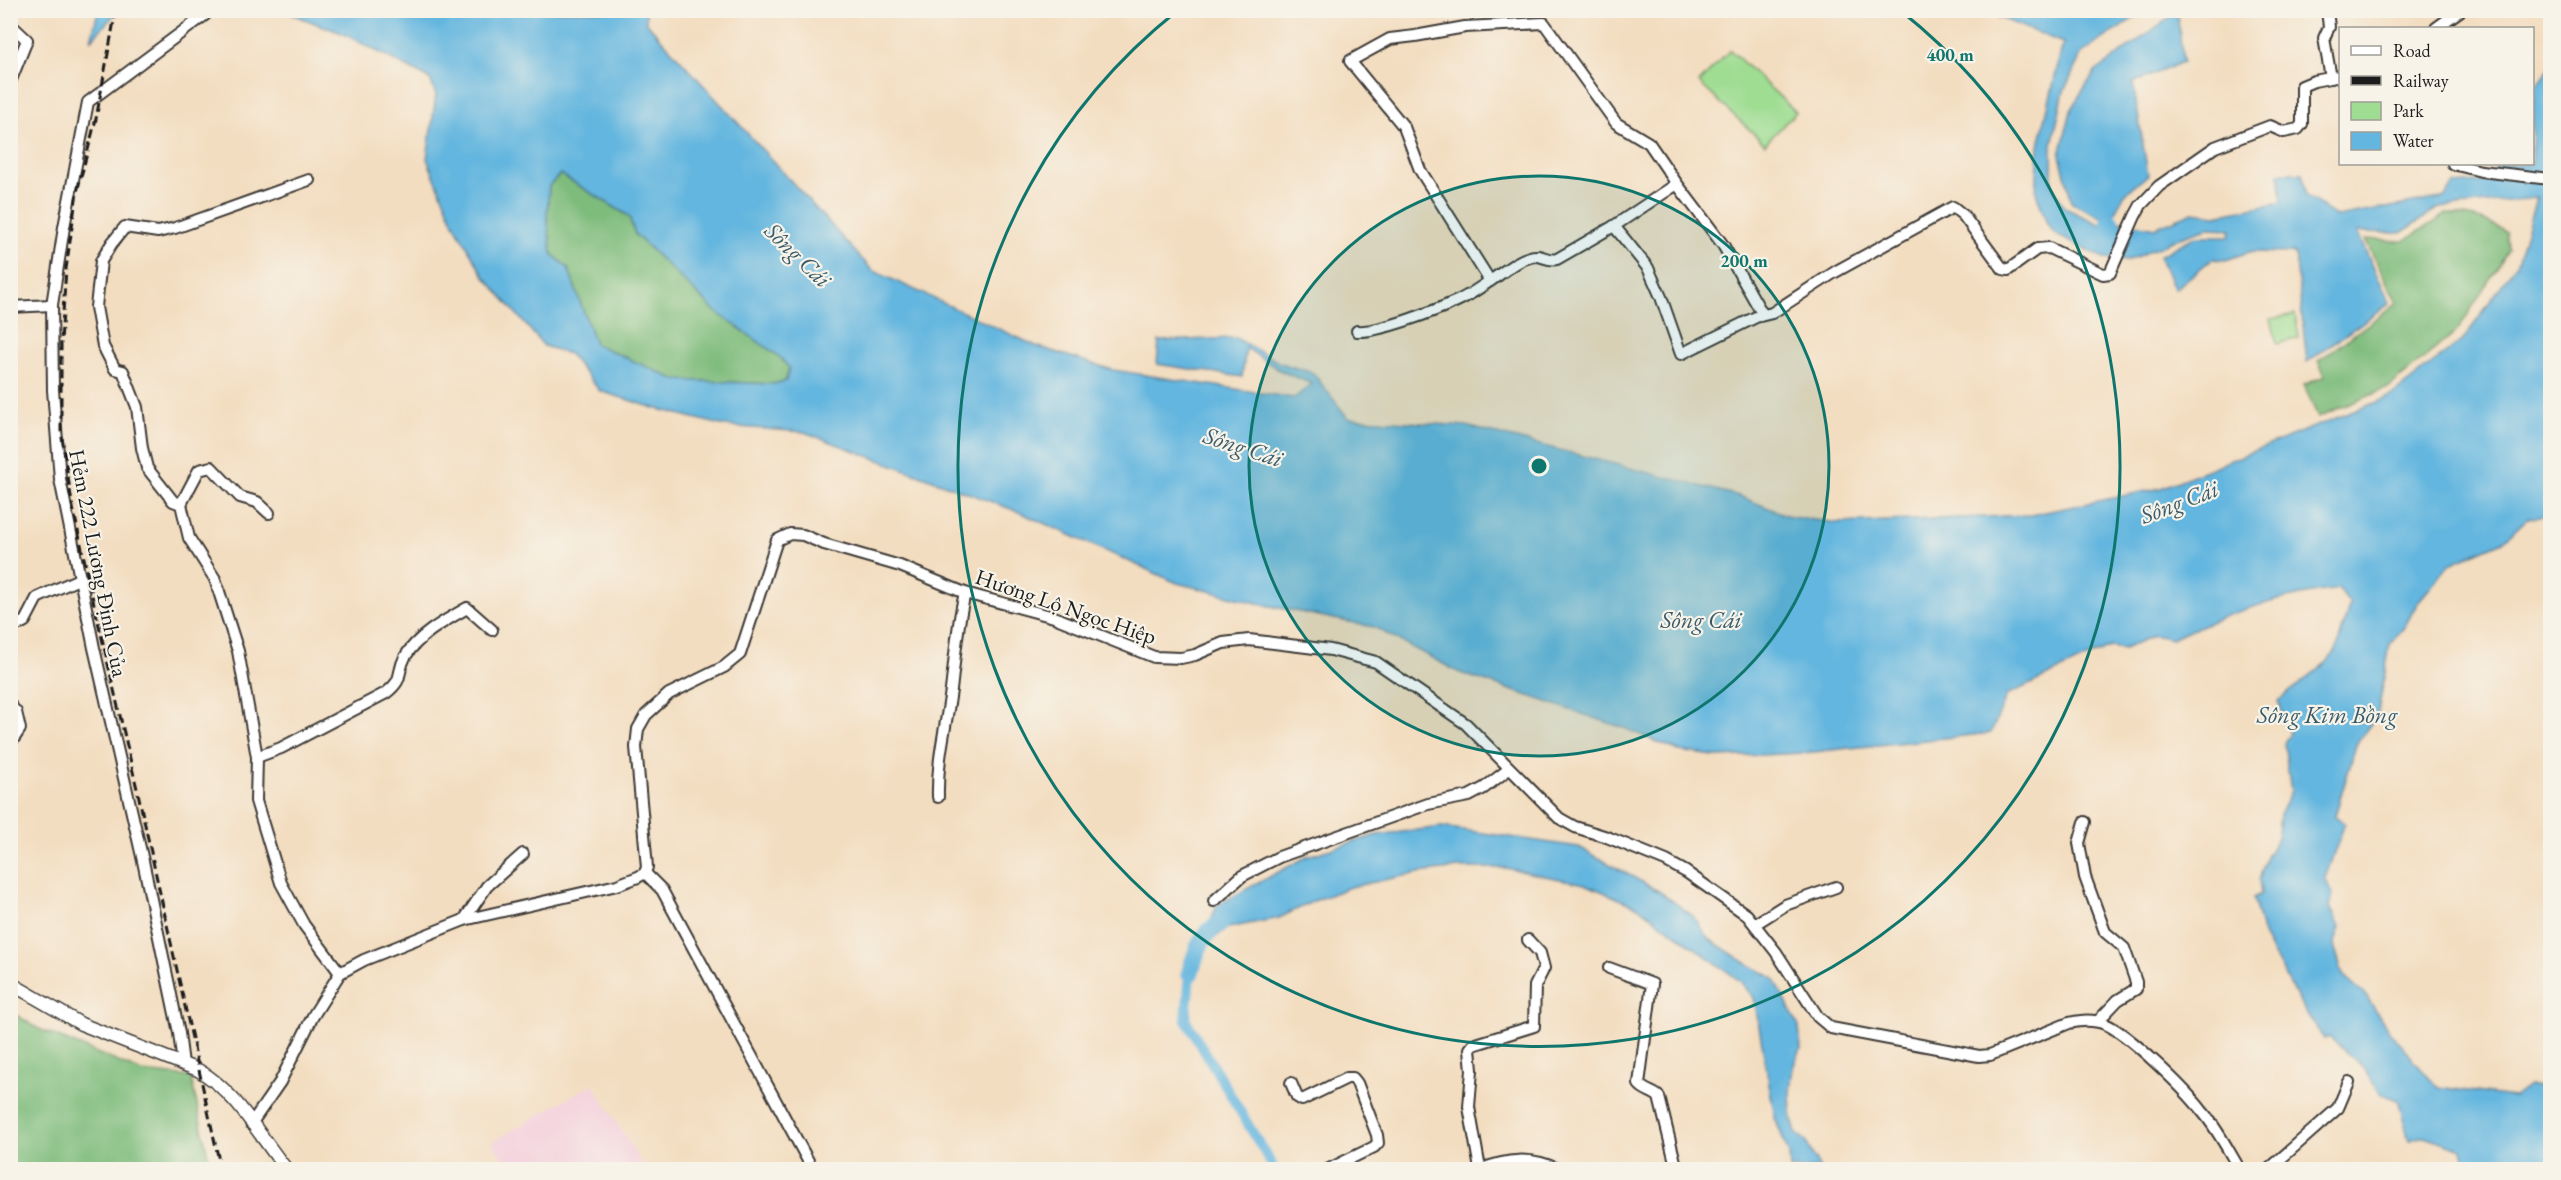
<svg xmlns="http://www.w3.org/2000/svg" width="2561" height="1180" font-family="'EB Garamond',serif">
  <rect width="100%" height="100%" fill="#f7f3e8"/>
  <filter id="ink" filterUnits="userSpaceOnUse"><feTurbulence type="fractalNoise" baseFrequency=".0167" numOctaves="2"/><feDisplacementMap in="SourceGraphic" scale="12" xChannelSelector="R" yChannelSelector="G"/><feConvolveMatrix kernelMatrix="1 2 1 2 8 2 1 2 1" color-interpolation-filters="sRGB"/></filter>
  <filter id="wash" filterUnits="userSpaceOnUse"><feTurbulence type="fractalNoise" baseFrequency=".008" numOctaves="4" result="noise"/><feDisplacementMap in="SourceGraphic" scale="24" xChannelSelector="R" yChannelSelector="G"/><feGaussianBlur stdDeviation="1.35" result="paint"/><feColorMatrix in="noise" values="0 0 0 0 0 0 0 0 0 0 0 0 0 0 0 0 0 1.4 0 .05"/><feComposite in="paint" operator="in"/></filter>
  <g filter="url(#wash)">
    <rect width="100%" height="100%" fill="#f3ddc0"/>
    <polygon fill="#f4cfdd" points="593,1084 645,1169 509,1169 492,1142"/>
    <g fill="#9edd92" stroke="#5d7c57" stroke-width="1.5">
      <polygon points="1730,50 1796,112 1765,144 1699,83"/>
      <polygon points="2295,314 2299,338 2277,344 2271,319"/>
    </g>
    <g fill="#7ebc7c" stroke="#4d6c4c" stroke-width="1.5">
      <polygon points="560,174 629,216 635,234 715,311 780,357 789,368 786,381 773,384 676,380 595,344 568,268 552,255 547,216 549,186"/>
      <path d="M2446 214C2473 216 2485 219 2507 233L2508 250 2458 330 2388 388 2318 417 2304 385 2325 376 2318 361 2397 303 2365 239 2404 241Z"/>
      <polygon points="10,1011 37,1028 142,1072 191,1077 211,1169 16,1170 11,1166"/>
    </g>
    <g fill="#63b6df" stroke="#40697e" stroke-width="1.5" fill-rule="evenodd">
      <polygon points="98,11 118,11 91,40"/>
      <path d="M289 11H646V22L872 270 1036 346 1113 370 1294 398 1312 384 1279 370 1246 348 1242 377 1157 364 1159 341 1236 338 1280 363 1313 373 1348 418 1466 426 1739 496 1791 517 1839 523 2031 515 2161 488 2389 397 2464 339 2517 263 2536 198 2439 208 2401 233 2357 232 2390 303 2307 362 2295 253 2249 252 2226 260 2212 259 2175 289 2159 256 2196 236H2230L2231 229 2208 228 2186 235 2129 260 2104 258 2056 235 2047 224 2036 192 2039 145 2063 43 1995 16 1993 11H2145L2082 53 2064 91 2052 144V185L2065 208 2110 229 2121 221 2155 228 2193 212 2216 215 2282 202 2279 173H2303L2306 195 2337 217 2446 197 2454 184 2491 181 2497 164H2532L2533 89 2550 68V515L2527 519 2503 541 2450 564 2418 602 2405 626 2390 644 2378 713 2356 745 2335 816 2345 823 2325 878 2333 894 2330 907 2340 927 2334 945 2343 975 2367 997 2389 1031 2438 1087 2514 1097 2529 1086 2550 1087V1169H2515L2510 1160 2466 1164 2462 1149 2424 1136 2409 1140 2398 1100 2380 1093 2364 1068 2329 1037 2324 1039 2303 1008 2263 935 2253 898 2261 894 2259 880 2267 854 2273 847 2278 834 2280 813 2291 791 2284 743 2289 733 2278 701 2327 662 2336 651 2350 603 2339 589C2280 596 2225 613 2172 639L2154 635 2124 649 2110 647 2007 695 1991 733 1804 753 1720 757 1679 751 1624 728 1460 673 1374 627 1265 605 1177 583 1019 512 804 432 725 426 654 408 600 391 569 354 544 346 484 276 455 226 427 159 436 95 430 79 344 34 294 15ZM560 174 629 216 635 234 715 311 780 357 789 368 786 381 773 384 676 380 595 344 568 268 552 254 547 216 549 186Z"/>
      <polygon points="2177,12 2183,62 2133,83 2148,175 2125,194 2110,221 2072,203 2060,155 2072,107 2095,72"/>
      <polygon points="1442,827 1579,847 1660,892 1693,916 1709,939 1749,965 1774,978 1799,1027 1801,1049 1793,1067 1790,1092 1791,1116 1796,1133 1805,1140 1820,1169 1790,1169 1789,1154 1775,1118 1754,998 1740,981 1640,908 1585,884 1505,868 1459,868 1418,873 1350,887 1314,901 1279,918 1228,928 1212,940 1190,973 1217,905 1308,856 1376,835"/>
    </g>
    <g fill="none" stroke-linecap="round" stroke-linejoin="round">
      <polyline stroke="#63b6df" stroke-width="10" points="1190,973 1186,1020 1275,1170"/>
      <g stroke="#63b6df" stroke-width="18">
        <polyline points="2102,243 2110,229 2110,221"/>
        <path d="M1190 973C1196 952 1201 933 1222 922"/>
      </g>
    </g>
  </g>
  <g filter="url(#ink)">
    <g fill="none" stroke-linecap="round" stroke-linejoin="round">
      <defs>
        <g id="minor">
          <polyline points="2327,10 2329,27 2324,38 2331,78"/>
          <polyline points="10,24 27,40 10,82"/>
          <polyline points="2436,28 2461,10"/>
          <polyline points="2453,164 2481,171 2550,179"/>
          <polyline points="309,180 175,228 158,232 125,227 112,243 101,261 96,307 103,346 115,369 123,371 137,407 142,448 147,468 173,501 181,504 189,538 215,579 238,651 257,757 256,801 281,883 304,925 340,973"/>
          <polyline points="1614,226 1677,184"/>
          <polyline points="10,307 52,305"/>
          <path d="M1763 315 1723 245 1677 184 1649 143 1616 123 1544 23 1465 27 1415 36 1390 39 1350 61 1404 127 1420 170 1490 281C1503 273 1522 255 1538 256 1545 257 1549 261 1557 259L1614 226 1648 268 1661 297 1681 354 1756 317 1772 313 1835 272 1953 207 1963 215 2003 269 2008 270 2037 249 2049 248 2103 274 2110 273 2135 216 2141 205 2159 186 2215 147 2270 126 2284 132 2298 129 2302 124V86L2314 81 2340 76"/>
          <path d="M1357 331C1378 333 1437 310 1457 301 1469 296 1479 288 1490 281"/>
          <polyline points="181,504 199,470 211,467 240,497 257,502 269,513"/>
          <polyline points="10,620 20,624 25,621 37,598 81,578"/>
          <polyline points="10,705 16,712 20,729 10,744"/>
          <path d="M257 757 281 748 386 693C405 678 396 674 405 657 417 636 446 620 467 608L492 630"/>
          <path d="M938 797C937 757 946 728 951 690 955 657 957 625 965 593"/>
          <polyline points="2085,822 2079,843 2085,877 2105,932 2124,948 2136,982 2136,989 2118,1000 2098,1021"/>
          <polyline points="645,873 662,890 813,1170"/>
          <polyline points="1214,901 1242,876 1279,857 1428,804 1469,796 1484,788 1509,769"/>
          <polyline points="464,920 487,886 523,854"/>
          <polyline points="1755,924 1785,905 1836,887"/>
          <path d="M1609 968 1652 984 1639 1084C1644 1091 1653 1091 1659 1097L1677 1170"/>
          <polyline points="183,1064 179,1033 143,861 94,648 60,479 53,390 52,305 64,227 88,102 205,15"/>
          <polyline points="1291,1083 1297,1097 1302,1100 1347,1078 1353,1078 1357,1083 1377,1135 1378,1143 1374,1147 1327,1170"/>
          <path d="M251 1124 280 1082 313 1016 340 973 364 960 464 920 617 885 638 877 645 873 647 867 636 747 638 729 646 715 669 694 724 667 740 654 777 540 790 534 803 535 824 544 900 566 965 593 1054 617 1154 657 1181 658 1195 655 1223 643 1249 640 1331 650 1376 662 1466 724 1559 818 1575 827 1607 837 1666 861 1686 872 1747 915 1776 952 1818 1017 1831 1028 1979 1056 1990 1055 2069 1023C2082 1020 2093 1019 2105 1024 2129 1034 2185 1089 2202 1111 2217 1128 2228 1150 2240 1170"/>
          <polyline points="1480,1169 1469,1107 1472,1070 1470,1049 1473,1045 1534,1026 1535,986 1544,968 1540,953 1528,940"/>
          <path d="M1479 1170C1506 1159 1532 1156 1559 1170"/>
          <polyline points="2268,1170 2338,1108 2349,1082"/>
        </g>
        <path id="tertiary" d="M10 983 81 1024 198 1070C237 1092 259 1136 287 1170"/>
      </defs>
      <use href="#minor" stroke="#3c3935" stroke-width="14"/>
      <use href="#tertiary" stroke="#3c3935" stroke-width="15"/>
      <use href="#minor" stroke="#fff" stroke-width="10"/>
      <use href="#tertiary" stroke="#fff" stroke-width="12"/>
      <polyline stroke="#1c1c1c" stroke-width="3" stroke-dasharray="9 4.5" stroke-linecap="butt" points="116,10 96,119 77,192 66,269 61,341 61,431 72,503 94,604 138,793 221,1170"/>
    </g>
  </g>
  <circle cx="1539" cy="466" r="290" fill="#0f766e" fill-opacity=".12"/>
  <g fill="none" stroke="#0f766e" stroke-width="3">
    <circle cx="1539" cy="466" r="290"/>
    <path d="M1901 11A581 581 0 1 1 1177 11"/>
  </g>
  <g text-anchor="middle" stroke-width="4.5" stroke-linejoin="round" paint-order="stroke">
    <g font-size="22" fill="#1c1c1c" stroke="#f7f3e8">
      <text transform="translate(99 563) rotate(79)" y="8">Hẻm 222 Lương Định Của</text>
      <text transform="translate(1066 606) rotate(19)" y="8">Hương Lộ Ngọc Hiệp</text>
    </g>
    <g font-size="24" font-style="italic" fill="#385a6a" stroke="#f7f3e8">
      <text transform="translate(798 255) rotate(44)" y="8">Sông Cái</text>
      <text transform="translate(1243 447) rotate(18)" y="8">Sông Cái</text>
      <text transform="translate(2179 502) rotate(-21)" y="8">Sông Cái</text>
      <text x="1701" y="628">Sông Cái</text>
      <text x="2327" y="723">Sông Kim Bồng</text>
    </g>
  </g>
  <circle cx="1539" cy="466" r="9" fill="#0f766e" stroke="#f7f3e8" stroke-width="3"/>
  <g font-size="18" text-anchor="middle" font-weight="bold" fill="#0f766e" stroke="#f7f3e8" stroke-width="4.5" stroke-linejoin="round" paint-order="stroke">
    <text x="1950" y="61">400 m</text>
    <text x="1744" y="267">200 m</text>
  </g>
  <rect width="2561" height="1180" fill="none" stroke="#f7f3e8" stroke-width="36"/>
  <rect x="2339" y="27" width="195" height="138" fill="#f7f3e8" stroke="#9f9d96" stroke-width="1.5"/>
  <rect x="2351" y="46" width="30" height="9" fill="#ffffff" stroke="#9f9d96" stroke-width="1.5"/>
  <text x="2393" y="57" font-size="18" fill="#1c1c1c">Road</text>
  <rect x="2351" y="76" width="30" height="9" fill="#1c1c1c" stroke="#9f9d96" stroke-width="1.5"/>
  <text x="2393" y="87" font-size="18" fill="#1c1c1c">Railway</text>
  <rect x="2351" y="102" width="30" height="18" fill="#9edd92" stroke="#9f9d96" stroke-width="1.5"/>
  <text x="2393" y="117" font-size="18" fill="#1c1c1c">Park</text>
  <rect x="2351" y="132" width="30" height="18" fill="#63b6df" stroke="#9f9d96" stroke-width="1.5"/>
  <text x="2393" y="147" font-size="18" fill="#1c1c1c">Water</text>
</svg>
